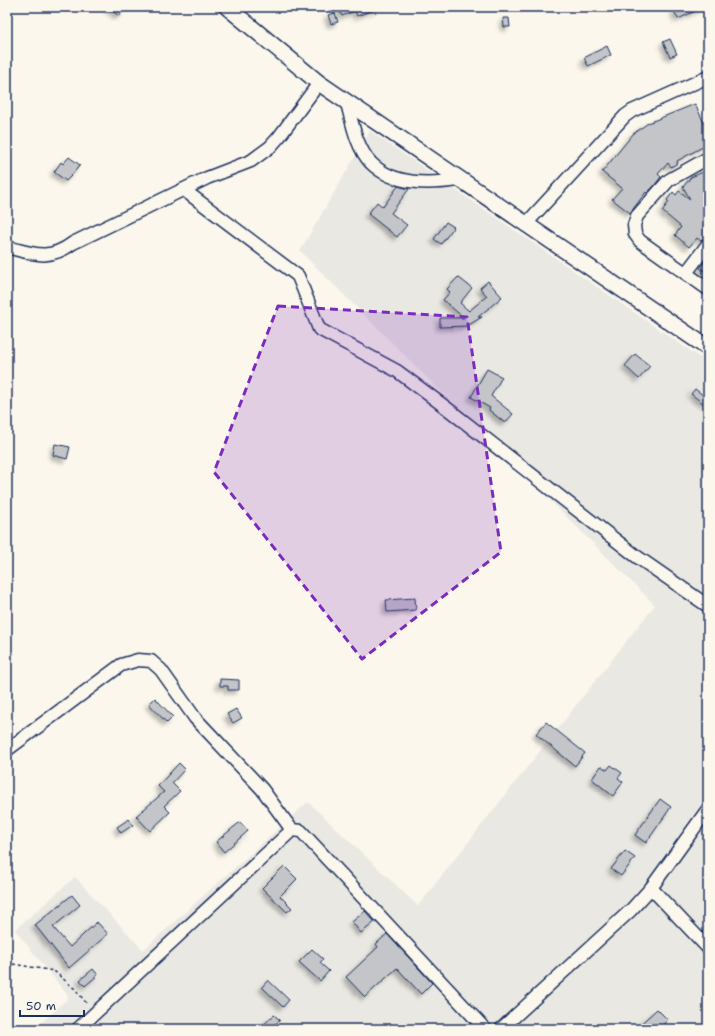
<svg xmlns="http://www.w3.org/2000/svg" width="715" height="1036" font-family="'Shantell Sans',sans-serif">
  <defs>
    <filter id="shadow"><feDropShadow dx="-3.5" dy="3.5" stdDeviation="2" flood-color="#0004"/></filter>
  </defs>
  <rect width="100%" height="100%" fill="#fbf7ec"/>
  <filter id="ink" filterUnits="userSpaceOnUse"><feTurbulence type="fractalNoise" baseFrequency=".025" numOctaves="2"/><feDisplacementMap in="SourceGraphic" scale="8" xChannelSelector="R" yChannelSelector="G"/><feConvolveMatrix kernelMatrix="1 2 1 2 8 2 1 2 1" color-interpolation-filters="sRGB"/></filter>
  <g filter="url(#ink)">
    <polygon fill="#eae8e2" points="370,131 708,363 708,1029 35,1029 69,997 15,930 75,877 143,950 308,802 418,906 655,605 300,251"/>
    <g fill="#c3c5c9" stroke="#1b2f5e" filter="url(#shadow)">
      <polygon points="107,7 126,7 119,16"/>
      <polygon points="338,7 379,7 379,8 357,16 355,11 342,16"/>
      <polygon points="683,7 704,7 678,19 674,11"/>
      <polygon points="335,13 338,22 331,24 328,15"/>
      <polygon points="503,18 509,18 510,27 504,27"/>
      <polygon points="670,39 677,54 670,57 663,42"/>
      <polygon points="607,46 611,55 588,66 584,58"/>
      <polygon points="695,104 708,131 708,144 677,161 678,163 671,167 668,163 658,174 661,177 654,186 647,193 646,192 630,213 612,199 622,188 602,172 633,134 648,123"/>
      <polygon points="69,157 80,165 72,175 66,181 54,172 61,162 63,164"/>
      <polygon points="708,170 708,233 701,241 697,238 689,247 675,235 681,227 662,211 669,202 667,200 673,192 676,195 679,191 690,199 683,187 691,177"/>
      <polygon points="398,186 409,189 391,213 407,225 397,237 368,214 377,202 383,207"/>
      <polygon points="446,222 454,227 441,244 434,239"/>
      <polygon points="708,257 708,274 700,268"/>
      <polygon points="458,277 472,288 460,303 469,311 487,296 480,288 488,281 502,297 478,317 482,317 467,326 440,327 440,318 464,318 443,300 450,292 447,289"/>
      <polygon points="635,354 650,366 639,379 625,366"/>
      <polygon points="487,369 502,377 491,396 513,414 505,423 489,410 490,408 471,397"/>
      <polygon points="695,389 708,399 704,404 691,394"/>
      <polygon points="55,444 70,447 67,459 53,455"/>
      <polygon points="415,598 416,610 387,612 386,600"/>
      <polygon points="220,679 239,680 239,690 228,690 228,686 220,686"/>
      <polygon points="155,698 173,717 167,723 149,704"/>
      <polygon points="236,709 242,718 233,723 227,714"/>
      <polygon points="546,722 585,753 575,766 536,734"/>
      <polygon points="179,763 185,769 172,783 180,791 164,806 170,812 150,831 136,816 164,792 158,786"/>
      <polygon points="611,765 622,773 618,778 623,782 613,796 592,779 601,766 607,770"/>
      <polygon points="660,799 671,807 646,843 635,835"/>
      <polygon points="129,819 133,825 121,833 117,827"/>
      <polygon points="240,822 248,831 224,852 216,842"/>
      <polygon points="625,851 635,858 621,876 611,869"/>
      <polygon points="284,866 297,879 280,896 292,908 287,912 262,888"/>
      <polygon points="72,895 80,905 53,927 70,947 97,922 108,934 69,968 35,925"/>
      <polygon points="365,911 375,922 361,933 352,922"/>
      <polygon points="387,934 432,983 421,994 397,968 365,997 346,977 378,947 376,944"/>
      <polygon points="312,949 323,959 320,963 329,971 320,981 299,962"/>
      <polygon points="93,969 98,975 85,986 80,980"/>
      <polygon points="268,980 289,1000 283,1007 262,987"/>
      <polygon points="657,1009 668,1020 658,1029 635,1029"/>
      <polygon points="274,1015 280,1020 270,1029 259,1029"/>
    </g>
    <g fill="none" stroke-linecap="round" stroke-linejoin="round">
      <defs>
        <g id="minor">
          <path d="M347 103C352 122 356 147 371 163 394 186 430 184 459 180"/>
          <polyline points="708,158 669,180 637,216 634,225 635,234 640,241 708,289"/>
          <polyline points="184,190 298,276 319,329 397,371 444,406 636,556 708,606"/>
          <polyline points="525,225 625,116 632,111 708,77"/>
          <path d="M7 247C34 254 49 261 73 243L207 178 251 161 270 147 279 137 319 83"/>
          <polyline points="686,273 708,244"/>
          <polyline points="7,750 121,665 138,660 151,661 161,670 195,718 262,789 292,830"/>
          <polyline points="651,888 708,948"/>
          <polyline points="78,1029 292,830 301,831 485,1029"/>
          <polyline points="501,1029 631,910 651,888 708,809"/>
        </g>
        <polyline id="major" points="227,7 319,83 708,348"/>
      </defs>
      <use href="#minor" stroke="#1b2f5e" stroke-width="15"/>
      <use href="#major" stroke="#1b2f5e" stroke-width="18"/>
      <g stroke="#1b2f5e" stroke-width="1.5" stroke-dasharray="3 3" stroke-linecap="butt">
        <polyline points="7,101 8,109 7,113"/>
        <polyline points="7,963 54,971 75,989 88,1005"/>
      </g>
      <use href="#minor" stroke="#fbf7ec" stroke-width="12"/>
      <use href="#major" stroke="#fbf7ec" stroke-width="15"/>
    </g>
  </g>
  <path fill="#7b2cbf" fill-opacity="0.2" stroke="#7b2cbf" stroke-width="3" stroke-dasharray="8 5" stroke-linejoin="round" d="M278 306 467 317 501 552 362 659 214 472Z"/>
  <rect width="715" height="1036" fill="none" stroke="#fbf7ec" stroke-width="24"/>
  <rect x="12" y="12" width="691" height="1012" fill="none" stroke="#1b2f5e" stroke-width="1.5" filter="url(#ink)"/>
  <path d="M20 1010v6h64v-6" fill="none" stroke="#1b2f5e" stroke-width="2"/>
  <text x="26" y="1010" font-size="12" fill="#1b2f5e" stroke="#fbf7ec" stroke-width="3" paint-order="stroke">50 m</text>
</svg>
